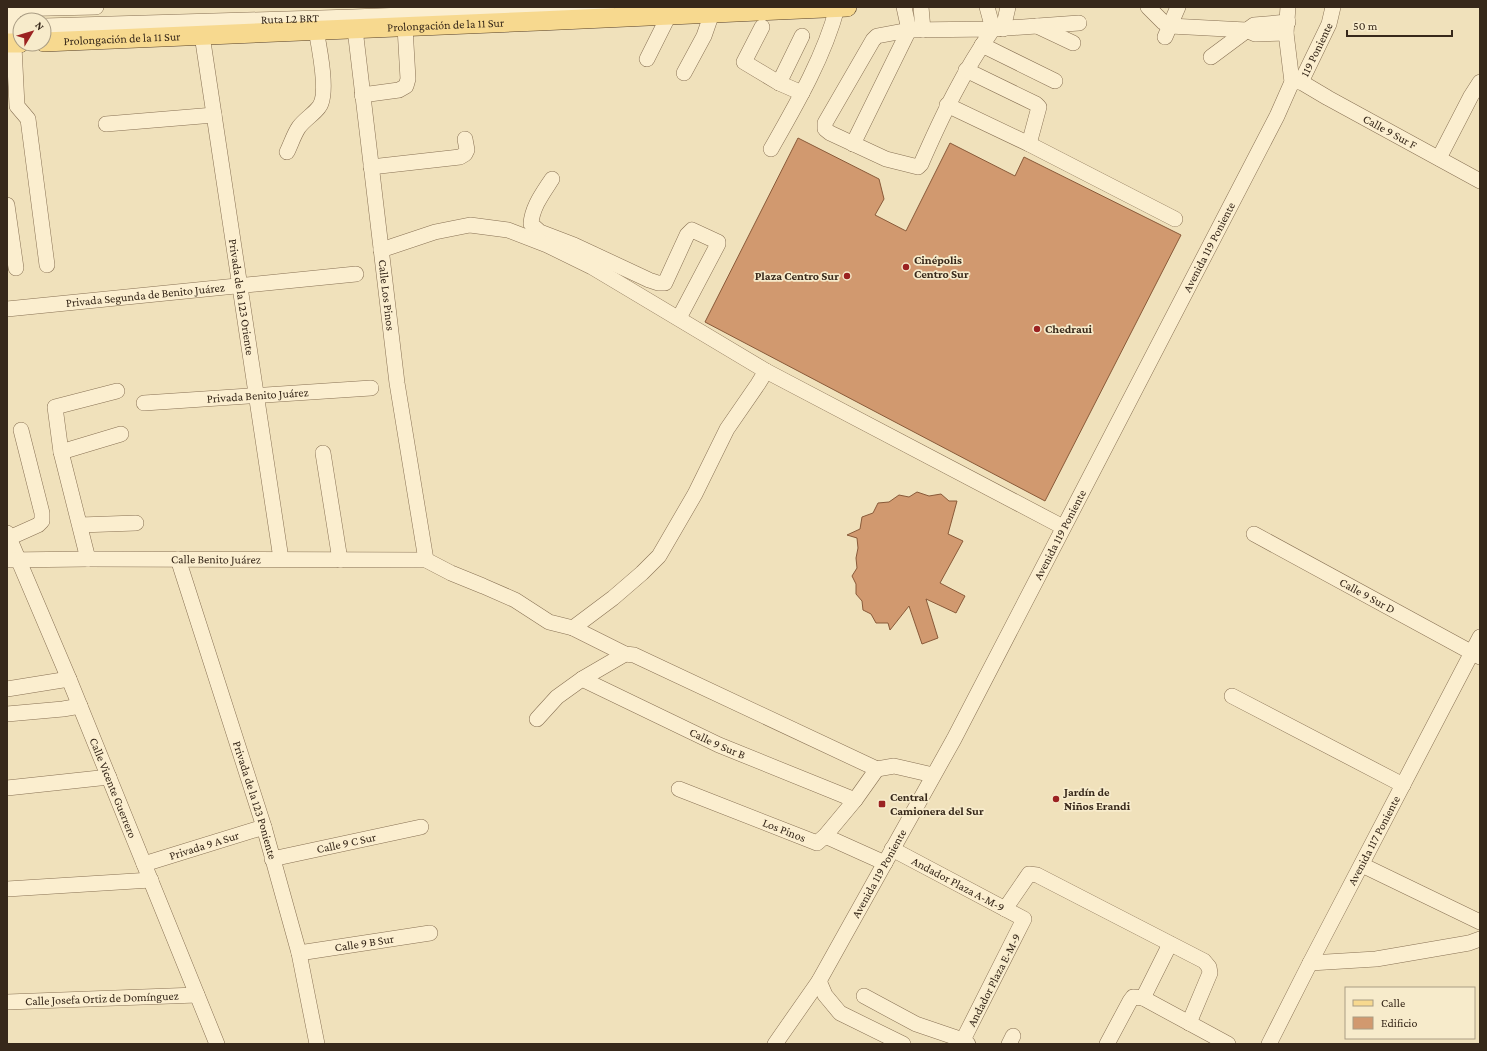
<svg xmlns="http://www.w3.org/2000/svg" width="1487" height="1051" font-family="'Crimson Pro',serif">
  <rect width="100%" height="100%" fill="#f0e1bb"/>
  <g fill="#d1996f" stroke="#895a39">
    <polygon points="798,138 879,179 884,199 875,215 906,231 950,143 1015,176 1024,157 1181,235 1045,501 705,322"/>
    <polygon points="917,492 929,496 941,494 949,501 957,501 948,534 963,541 940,583 965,596 956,613 926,599 938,638 922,644 909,606 890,630 888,623 876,623 871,614 863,610 862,601 856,594 856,584 852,576 857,568 856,558 858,548 857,538 847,535 860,529 862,517 873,513 878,503 889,502 899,495 909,497"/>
  </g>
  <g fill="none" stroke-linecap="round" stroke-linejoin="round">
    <defs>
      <g id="minor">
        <polyline points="12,7 17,106 28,119 47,265"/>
        <polyline points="921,7 923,30"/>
        <path d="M987 7 993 29 909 30 877 36 873 40 825 123V129L830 133 886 159 918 167 921 164C942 116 963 72 993 29L1079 23"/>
        <polyline points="1148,7 1163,22 1170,26 1246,30 1255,34 1286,33"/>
        <polyline points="7,9 96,7"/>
        <path id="s1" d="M44 26 353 17 607 7"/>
        <polyline points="1037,26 1073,43"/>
        <polyline points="762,27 744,62 779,83 802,93"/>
        <path id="s2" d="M355 29 397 383 426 560"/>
        <polyline points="1003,29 1008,7"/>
        <path id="s3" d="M202 35 281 559"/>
        <polyline points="1165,37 1178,7"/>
        <polyline points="982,45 1055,81"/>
        <polyline points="1211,57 1254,25 1288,22"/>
        <polyline points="647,59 669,15"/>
        <polyline points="966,70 1036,104 1039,107 1029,144"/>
        <polyline points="684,73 704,36 712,13"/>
        <path id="s4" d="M1292 82H1301L1329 24 1333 7"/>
        <path id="s5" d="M1301 82 1328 98 1480 181"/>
        <polyline points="779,83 802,36"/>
        <polyline points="362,95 399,90 406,86 408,79 405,27"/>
        <polyline points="947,105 1029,144 1175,219"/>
        <polyline points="106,124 214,115"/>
        <polyline points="853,144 909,30 904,7"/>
        <path d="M771 149C796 105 824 57 837 8"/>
        <path d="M287 152C291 144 294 134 299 127 305 119 314 114 319 107 329 95 319 46 316 30"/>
        <polyline points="1439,158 1471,96 1480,82"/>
        <polyline points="371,167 460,157 465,154 467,150 465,139"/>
        <path d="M552 179C543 193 532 207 531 224L540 232 574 245 649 280 658 283H665L687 235 692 230 718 242V244L679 318"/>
        <polyline points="7,205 16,268"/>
        <polyline points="381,250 435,232 470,225 508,230 547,245 592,267 766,371 1063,527"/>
        <path id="s6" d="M7 309 356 274"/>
        <path id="s7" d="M144 403 371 388"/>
        <polyline points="61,452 121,434"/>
        <polyline points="323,453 340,560"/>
        <polyline points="80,525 136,523"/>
        <path id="s8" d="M7 533 69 679 217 1044"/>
        <path id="s9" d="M1254 534 1480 657"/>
        <polyline points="9,538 38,525 42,521 42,513 21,430"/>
        <polyline points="88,559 61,452 55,407 117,391"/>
        <path id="s10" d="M178 559 264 827 299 953 317 1044"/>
        <path id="s11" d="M7 560 88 559 426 560 451 573 483 586 515 600 549 622 573 628 613 598 642 573 659 556 695 494 727 429 758 384 766 371"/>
        <polyline points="573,628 625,654 634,655 877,769"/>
        <path id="s12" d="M582 679 719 745 855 800"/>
        <polyline points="7,689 69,679"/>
        <polyline points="1232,696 1403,785"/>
        <polyline points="7,714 63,709 80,706"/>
        <polyline points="537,719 557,697 582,679 625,654"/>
        <polyline points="7,788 109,777"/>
        <path id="s13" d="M679 789 817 843 825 836 885 863"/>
        <polyline points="825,836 855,800 877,769 894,766 933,775"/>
        <path id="s14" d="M892 849 1024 919 963 1040"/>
        <path id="s15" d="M272 859 421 827"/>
        <path id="s16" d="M144 864 264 827"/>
        <polyline points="1362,865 1480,922"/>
        <polyline points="7,889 151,880"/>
        <polyline points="1005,909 1029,874 1037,875 1204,961 1209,967 1210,973 1189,1023"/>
        <path id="s17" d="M299 953 430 933"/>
        <polyline points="1310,963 1376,959 1469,943 1480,939"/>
        <polyline points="819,981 825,995 840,1013 903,1044"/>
        <polyline points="864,996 916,1024 963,1040 968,1044"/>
        <polyline points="1143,998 1228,1044"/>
        <path id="s18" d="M7 1002 197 995"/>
        <path id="s19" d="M775 1044 819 981 954 739 1277 116 1292 82 1286 33 1288 7"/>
        <polyline points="1009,1044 1013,1036"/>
        <polyline points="1107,1044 1130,1001 1133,997 1143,998 1170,944"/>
        <path id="s20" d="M1269 1044 1310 963 1480 637"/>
      </g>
      <g id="major">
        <path id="s21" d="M44 42 539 21 847 7"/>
        <polyline points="7,43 20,43"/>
      </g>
    </defs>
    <use href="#minor" stroke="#887154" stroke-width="16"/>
    <use href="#major" stroke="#553f29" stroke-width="20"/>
    <use href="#minor" stroke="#fbeecf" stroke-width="15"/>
    <use href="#major" stroke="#f7d98f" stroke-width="19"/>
  </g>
  <g fill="#9b2221" stroke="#f7ebcb" stroke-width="1.5">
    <circle cx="906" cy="267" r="4"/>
    <circle cx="847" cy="276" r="4"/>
    <circle cx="1037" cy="329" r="4"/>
    <circle cx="1056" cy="799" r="4"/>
    <rect x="878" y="800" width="8" height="8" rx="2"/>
  </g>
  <g text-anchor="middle" stroke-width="3.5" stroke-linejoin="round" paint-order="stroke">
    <g font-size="12" fill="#37281a" stroke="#f7ebcb">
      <text dy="4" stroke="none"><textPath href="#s1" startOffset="246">Ruta L2 BRT</textPath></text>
      <text dy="4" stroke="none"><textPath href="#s21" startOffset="402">Prolongación de la 11 Sur</textPath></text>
      <text dy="4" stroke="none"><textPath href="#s21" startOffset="78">Prolongación de la 11 Sur</textPath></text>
      <text dy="4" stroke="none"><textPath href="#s4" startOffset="45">119 Poniente</textPath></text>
      <text dy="4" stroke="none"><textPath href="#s5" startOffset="102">Calle 9 Sur F</textPath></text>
      <text dy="4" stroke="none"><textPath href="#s19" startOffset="908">Avenida 119 Poniente</textPath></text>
      <text dy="4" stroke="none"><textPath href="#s6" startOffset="139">Privada Segunda de Benito Juárez</textPath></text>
      <text dy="4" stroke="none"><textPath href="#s2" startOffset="268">Calle Los Pinos</textPath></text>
      <text dy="4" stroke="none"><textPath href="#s3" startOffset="265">Privada de la 123 Oriente</textPath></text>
      <text dy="4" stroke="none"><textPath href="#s7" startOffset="114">Privada Benito Juárez</textPath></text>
      <text dy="4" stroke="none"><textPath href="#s19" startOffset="584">Avenida 119 Poniente</textPath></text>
      <text dy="4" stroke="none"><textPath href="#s11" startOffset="209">Calle Benito Juárez</textPath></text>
      <text dy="4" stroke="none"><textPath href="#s9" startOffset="129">Calle 9 Sur D</textPath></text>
      <text dy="4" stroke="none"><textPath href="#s12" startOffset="150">Calle 9 Sur B</textPath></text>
      <text dy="4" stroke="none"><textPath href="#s8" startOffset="276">Calle Vicente Guerrero</textPath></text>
      <text dy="4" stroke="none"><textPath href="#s10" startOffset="253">Privada de la 123 Poniente</textPath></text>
      <text dy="4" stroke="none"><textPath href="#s13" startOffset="113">Los Pinos</textPath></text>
      <text dy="4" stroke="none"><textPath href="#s20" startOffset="229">Avenida 117 Poniente</textPath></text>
      <text dy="4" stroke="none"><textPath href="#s15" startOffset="76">Calle 9 C Sur</textPath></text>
      <text dy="4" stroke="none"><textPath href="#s16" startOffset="63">Privada 9 A Sur</textPath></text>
      <text dy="4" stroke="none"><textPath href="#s19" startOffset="200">Avenida 119 Poniente</textPath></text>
      <text dy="4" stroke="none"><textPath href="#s14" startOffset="75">Andador Plaza A-M-9</textPath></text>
      <text dy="4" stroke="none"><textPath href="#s17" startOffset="66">Calle 9 B Sur</textPath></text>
      <text transform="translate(994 980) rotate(-63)" y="4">Andador Plaza E-M-9</text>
      <text dy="4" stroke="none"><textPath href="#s18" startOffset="95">Calle Josefa Ortiz de Domínguez</textPath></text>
    </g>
    <g font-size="12" font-weight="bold" fill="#37281a" stroke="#f7ebcb" text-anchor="start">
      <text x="914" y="264">Cinépolis<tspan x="914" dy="14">Centro Sur</tspan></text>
      <text x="839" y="280" text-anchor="end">Plaza Centro Sur</text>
      <text x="1045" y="333">Chedraui</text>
      <text x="1064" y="796">Jardín de<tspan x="1064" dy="14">Niños Erandi</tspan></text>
      <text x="890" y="801">Central<tspan x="890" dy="14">Camionera del Sur</tspan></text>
    </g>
  </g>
  <rect width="1487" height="1051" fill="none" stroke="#37281a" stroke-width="16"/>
  <rect x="1345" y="987" width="130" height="52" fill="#f7ebcb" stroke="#aa9d84"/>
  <rect x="1353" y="1000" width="20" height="6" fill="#f7d98f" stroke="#aa9d84"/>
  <text x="1381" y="1007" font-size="12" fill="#37281a">Calle</text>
  <rect x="1353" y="1017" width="20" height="12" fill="#d1996f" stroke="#aa9d84"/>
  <text x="1381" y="1027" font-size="12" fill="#37281a">Edificio</text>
  <g transform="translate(32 32) rotate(52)"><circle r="19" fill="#f7ebcb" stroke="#aa9d84"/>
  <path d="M0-3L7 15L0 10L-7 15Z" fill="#9b2221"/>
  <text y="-6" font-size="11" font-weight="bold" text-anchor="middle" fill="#37281a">N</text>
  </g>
  <path d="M1347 30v6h105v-6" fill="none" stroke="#37281a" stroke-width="2"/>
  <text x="1353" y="30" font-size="12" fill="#37281a" stroke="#f7ebcb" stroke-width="3" paint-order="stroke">50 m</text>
</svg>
